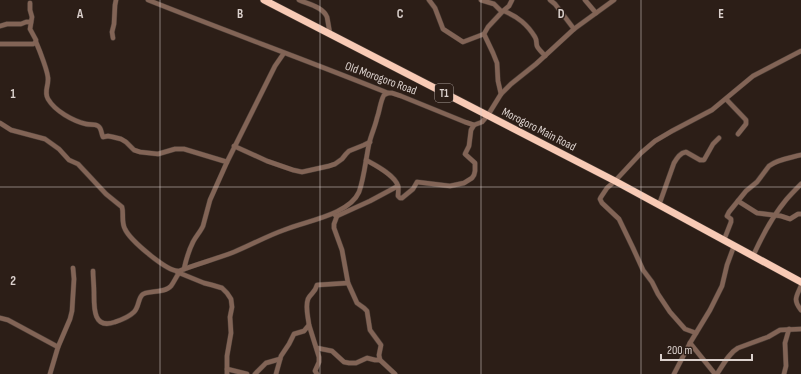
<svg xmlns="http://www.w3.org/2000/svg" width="801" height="374" font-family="'Sofia Sans Condensed',sans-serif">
  <rect width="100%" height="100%" fill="#2c1e17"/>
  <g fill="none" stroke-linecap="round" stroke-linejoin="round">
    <defs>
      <g id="minor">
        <path d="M148 0C228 32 309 61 388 93H392L401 96 465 122 474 125 482 122 488 115 501 94 511 84 536 64 574 29 614 0"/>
        <path d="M299 0C308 4 323 7 327 17 328 22 329 28 330 34"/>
        <polyline points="429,0 435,8 443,29 463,42 484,34"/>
        <polyline points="481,0 494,4 502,12 488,27 484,34 493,53 497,63 498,81 501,94"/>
        <polyline points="550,0 555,4 574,29"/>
        <polyline points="585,0 596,13"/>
        <polyline points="503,11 509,6 512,0"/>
        <path d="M504 11C518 17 527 24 535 37 537 40 536 43 537 46 538 49 543 53 545 56"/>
        <polyline points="0,26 7,24 21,24 26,22 31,22"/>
        <polyline points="113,38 112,32 114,24 115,5 116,0"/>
        <path d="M36 42C39 49 49 74 48 80 48 87 44 92 48 99 55 111 73 121 86 124 90 125 95 124 98 126 102 128 101 134 103 137L108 136 113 137 121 139 126 142 134 150 140 152 158 154 175 149H184L227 162"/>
        <polyline points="0,44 33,44 35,43 36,40 30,29 32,17 30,10 30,3"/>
        <polyline points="726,99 746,120 746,124 738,134"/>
        <path d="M0 123 11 130 45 139 59 149 69 160 78 164 106 194 122 207C124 214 121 222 125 229 130 240 167 272 179 271 197 264 216 259 234 252 251 245 267 236 284 230 305 221 349 215 359 192 364 179 366 158 369 144 371 135 375 127 377 118 380 110 380 102 384 95L388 93"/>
        <polyline points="234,146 267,161 293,170 302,172 329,166 335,164 342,159 346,154 349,151 364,145 370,142"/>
        <path d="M366 160C375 165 395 175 398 186 399 189 398 193 398 196L400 198H402L413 189 417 182 450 186 464 183 472 178 474 175 475 171V163L465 154 469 146 471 130 474 125"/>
        <polyline points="738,201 757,213 781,216 790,219 798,214 801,214"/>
        <path d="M659 205 674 163C677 158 680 153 686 152L700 160H704L713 144 719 138"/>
        <polyline points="335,215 337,216 370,201 398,186"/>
        <polyline points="337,216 334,224 334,228 342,250 348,283 357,303 364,308 367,311 370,330 381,345 379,355 380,360 395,374"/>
        <path d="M724 240 731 222V219L727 216 729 212 746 191 757 182 769 166C778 159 790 158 801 155"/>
        <path d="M753 256C762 236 772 217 786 200 791 194 796 189 801 184"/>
        <path d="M184 269C186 260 189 250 193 242 196 236 201 231 203 226L210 200 227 162 275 66 284 53"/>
        <path d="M93 271C93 278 94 285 94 293 94 307 93 330 115 322 121 320 130 316 134 312 139 307 138 299 142 295 146 290 164 294 171 286 174 282 176 277 179 273"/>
        <polyline points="177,272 204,283 212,285 222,288 227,293 231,299 232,307 230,317 231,333 227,356 227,374"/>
        <path d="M801 286C796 297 793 300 801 310"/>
        <polyline points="0,318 8,320 58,347"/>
        <polyline points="309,325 319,357 319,362 315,371 317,374"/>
        <polyline points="696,333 685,329 670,312 658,294 652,282 643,270 633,248 619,219 602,203 600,199 601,197 607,188 615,181 641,153 655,141 672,131 712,110 753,76 801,51"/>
        <polyline points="690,343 715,374"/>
        <polyline points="317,348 332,351 344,362 349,363 356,363 367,358 375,360 380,360"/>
        <polyline points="227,369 247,374"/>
        <polyline points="50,374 58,347 70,319 72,311 74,279 73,268"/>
        <polyline points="255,374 266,363 280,359"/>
        <path d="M276 374 281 356 289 344 294 334 304 331 309 325C308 316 305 307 308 299 311 293 315 293 317 285L348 283"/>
        <polyline points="674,374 690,343 710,310 722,286 727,265 734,246"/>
        <path d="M717 374C723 365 729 353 738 348L768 337 780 330 801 329"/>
        <polyline points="784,374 786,366 785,343 789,329"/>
      </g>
      <polyline id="highway" points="264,0 615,181 801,282"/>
    </defs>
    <use href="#minor" stroke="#483b34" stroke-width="5.5"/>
    <use href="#highway" stroke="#483b34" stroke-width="8"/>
    <use href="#minor" stroke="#826456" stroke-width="4.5"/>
    <use href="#highway" stroke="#f8cab5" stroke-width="7"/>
  </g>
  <path fill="none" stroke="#dbd1cd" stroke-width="1" stroke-opacity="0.55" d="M160 0V374M320 0V374M481 0V374M641 0V374M0 187H801"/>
  <g text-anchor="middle" stroke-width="3" stroke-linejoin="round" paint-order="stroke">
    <rect fill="#2c1e17" stroke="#a69b96" stroke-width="1" x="435" y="84" width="18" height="18" rx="3"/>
    <g font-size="11" font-weight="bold" fill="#dbd1cd">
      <text x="444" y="97">T1</text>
    </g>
    <g font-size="12" fill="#dbd1cd" stroke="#2c1e17">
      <text transform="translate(381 78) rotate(20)" y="4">Old Morogoro Road</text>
      <text transform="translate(539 129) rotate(27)" y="4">Morogoro Main Road</text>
    </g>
  </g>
  <g font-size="13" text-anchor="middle" font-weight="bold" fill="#dbd1cd" stroke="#2c1e17" stroke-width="3" stroke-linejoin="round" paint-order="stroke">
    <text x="80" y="18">A</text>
    <text x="240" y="18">B</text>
    <text x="400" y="18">C</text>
    <text x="561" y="18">D</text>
    <text x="721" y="18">E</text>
    <text x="13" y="98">1</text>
    <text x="13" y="285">2</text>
  </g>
  <path d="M661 354v6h91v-6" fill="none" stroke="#dbd1cd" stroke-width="2"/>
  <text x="667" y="354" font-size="12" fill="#dbd1cd" stroke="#2c1e17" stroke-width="3" paint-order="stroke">200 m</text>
</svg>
